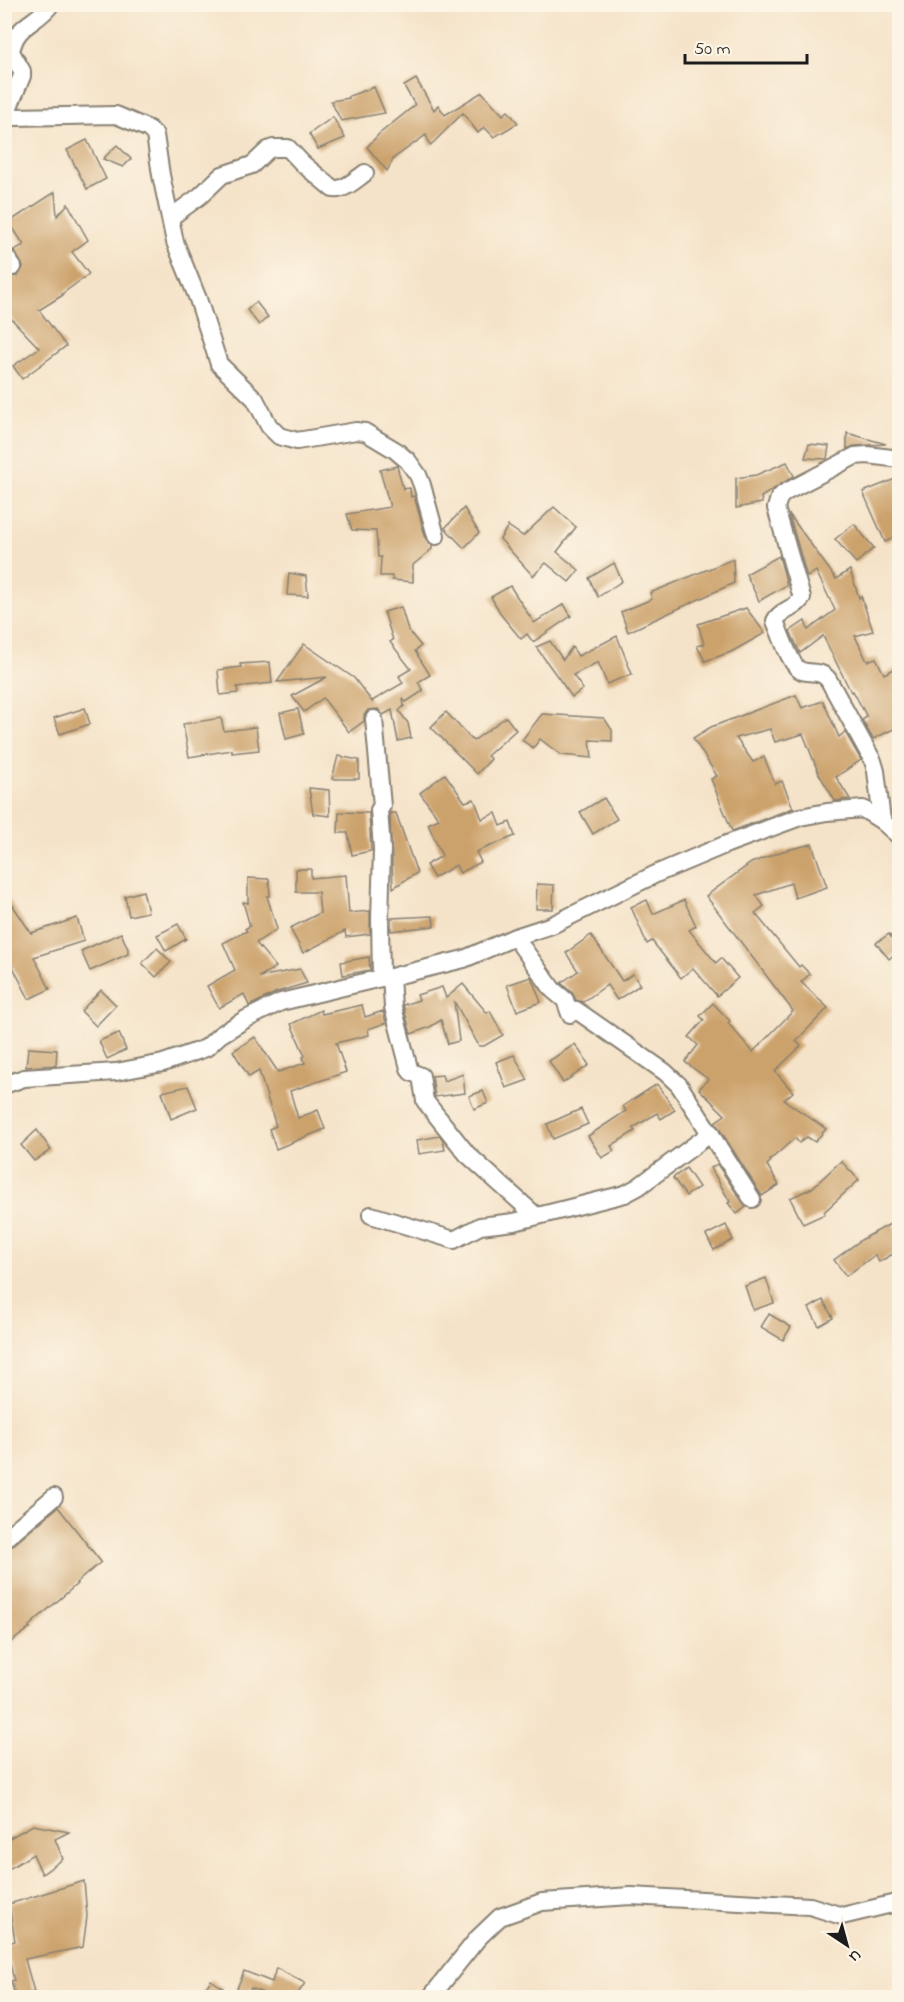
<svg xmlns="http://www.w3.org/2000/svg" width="904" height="2002" font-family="'Indie Flower',sans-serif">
  <rect width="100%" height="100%" fill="#fcf5e5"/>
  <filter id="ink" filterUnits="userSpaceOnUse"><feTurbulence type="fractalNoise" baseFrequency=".0167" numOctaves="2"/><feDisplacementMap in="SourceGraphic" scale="12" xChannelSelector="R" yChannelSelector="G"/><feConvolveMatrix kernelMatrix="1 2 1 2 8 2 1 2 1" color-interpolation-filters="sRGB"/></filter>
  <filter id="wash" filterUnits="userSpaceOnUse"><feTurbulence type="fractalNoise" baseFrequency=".008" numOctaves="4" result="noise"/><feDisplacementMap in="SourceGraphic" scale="24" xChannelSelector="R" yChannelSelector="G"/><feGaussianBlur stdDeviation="1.35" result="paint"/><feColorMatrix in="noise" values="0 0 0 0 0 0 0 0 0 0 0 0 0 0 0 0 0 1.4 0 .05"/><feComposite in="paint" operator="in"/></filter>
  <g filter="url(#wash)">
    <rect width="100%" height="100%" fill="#f5e3c9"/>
    <g id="blocks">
      <g fill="#cca26c">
        <polygon points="416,79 434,110 438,105 445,115 482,92 503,115 508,111 518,123 494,137 484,127 478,133 463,113 430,146 426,135 394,158 387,171 367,147 379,134 415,105 404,86"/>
        <polygon points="374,87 385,113 341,121 331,101 349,98 349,96"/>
        <polygon points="333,117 345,138 318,149 309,134"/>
        <polygon points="87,140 106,179 87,189 67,150"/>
        <polygon points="117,145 131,159 123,167 103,159"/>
        <polygon points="55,192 57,216 68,204 88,240 72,252 89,274 62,294 63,295 39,310 66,346 22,379 13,366 39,348 4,311 4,277 18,276 23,267 14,250 24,245 9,222"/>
        <polygon points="256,302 268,317 259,325 247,310"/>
        <polygon points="847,433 886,444 854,446 847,449"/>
        <polygon points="809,444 829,446 827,459 805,458"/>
        <polygon points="787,462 794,476 761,497 762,503 736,508 736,478 756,475"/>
        <polygon points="397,466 403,489 410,488 411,497 414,496 426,539 432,545 432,549 413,565 413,582 392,580 392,576 380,576 381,557 378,557 376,531 352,530 347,514 390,507 380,470"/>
        <polygon points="900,477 900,535 885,542 863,492"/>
        <polygon points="554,507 576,527 557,552 579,570 569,582 546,563 533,576 500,539 508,526 523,536"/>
        <polygon points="464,508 479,533 464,548 445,528"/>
        <polygon points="789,514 836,579 850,570 859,598 861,596 873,631 855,636 867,661 876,658 884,674 900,666 900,726 873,739 862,720 867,717 853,691 851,692 823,636 800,653 790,631 805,621 808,630 835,610 816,571 807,577"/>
        <polygon points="854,524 874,548 856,563 835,539"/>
        <polygon points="779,556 787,585 759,601 746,574"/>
        <polygon points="733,559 734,583 628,632 621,612 652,599 650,593"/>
        <polygon points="614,563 622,581 598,597 589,578"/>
        <polygon points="289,573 306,576 308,596 287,595"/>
        <polygon points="510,586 534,623 564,604 571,616 533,642 527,634 521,639 502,616 491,597"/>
        <polygon points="401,607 408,630 421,646 415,651 430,675 418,682 423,691 406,702 403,699 404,706 399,711 408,723 411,738 398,741 392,710 383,715 378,709 368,710 364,715 364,721 349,732 323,698 304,712 292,696 327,677 277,682 304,644 354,678 373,703 372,701 403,683 399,676 411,669 390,642 393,640 384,612"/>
        <polygon points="746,608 765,633 731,652 705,661 697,646 704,644 698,624"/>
        <polygon points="617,636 632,674 607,684 598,662 573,675 583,689 572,697 536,647 550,641 563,660 572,647 578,656"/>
        <polygon points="270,662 272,683 237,687 238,693 220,695 218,670 241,667 240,664"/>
        <polygon points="796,695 802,708 823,701 839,737 845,732 861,760 836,777 850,799 835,801 819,774 803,734 775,742 770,729 736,738 753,762 764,757 775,784 782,781 793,808 732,831 711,779 717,776 693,738 711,727"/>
        <polygon points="85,708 90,724 60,734 54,718"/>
        <polygon points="298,709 304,734 286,739 280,713"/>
        <polygon points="446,712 473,741 506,717 516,730 487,756 491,759 477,774 431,727"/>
        <polygon points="542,714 604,718 612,730 612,741 590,740 592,758 561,755 540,739 533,748 522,740"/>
        <polygon points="221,718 224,731 256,727 259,750 232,753 232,750 189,757 183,724"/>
        <polygon points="338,756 359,760 359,779 332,779"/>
        <polygon points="445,774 465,802 474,799 482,819 496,813 501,826 510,822 515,836 476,852 481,862 460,873 456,865 434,878 426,865 442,856 428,824 439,819 420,793"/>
        <polygon points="309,788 329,790 330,816 313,814"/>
        <polygon points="604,798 617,819 593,834 580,812"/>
        <polygon points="339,812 369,813 371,851 352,855 348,833 338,833"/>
        <polygon points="390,813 396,813 417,873 393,888"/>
        <polygon points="812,844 827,887 795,898 791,883 756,895 764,906 755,913 799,967 801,965 810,974 801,982 828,1008 796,1041 801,1046 775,1071 793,1092 784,1100 826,1129 815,1142 807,1137 799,1143 795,1138 770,1160 771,1161 767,1165 779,1185 762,1196 715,1122 725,1115 699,1089 708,1079 685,1062 698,1045 689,1037 704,1020 700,1016 713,1003 730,1021 728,1023 753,1052 793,1011 706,896 751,863 783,851"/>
        <polygon points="296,869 311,869 311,878 346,875 349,913 370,911 370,934 346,937 345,931 303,953 290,928 320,913 318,892 296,892"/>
        <polygon points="248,878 269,879 270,896 267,896 277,929 256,943 276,967 259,977 300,969 307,983 277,992 249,1006 244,994 219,1008 207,986 235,970 223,943 247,931 245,929 250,926 243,902 248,903"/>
        <polygon points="537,884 554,885 553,909 536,909"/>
        <polygon points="143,891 148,912 129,916 125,896"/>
        <polygon points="4,892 31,933 77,918 84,941 34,957 50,989 29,999 4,949"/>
        <polygon points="647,900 653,914 684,900 696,926 689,930 716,963 721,958 738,978 717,996 693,968 681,978 652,941 647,944 631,907"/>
        <polygon points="433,916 434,926 391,931 391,918"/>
        <polygon points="178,924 186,939 166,951 157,935"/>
        <polygon points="121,933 128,949 128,954 90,971 81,951"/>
        <polygon points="889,934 899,950 889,959 876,943"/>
        <polygon points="591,935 622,981 633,974 640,985 617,1000 607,985 583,1002 576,1000 572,992 561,983 578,971 566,953"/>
        <polygon points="157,948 171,962 156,977 142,963"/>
        <polygon points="369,957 370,970 343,975 341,962"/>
        <polygon points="531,977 541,1002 517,1011 507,985"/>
        <polygon points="463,984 487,1013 490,1011 503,1035 484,1046 479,1046 454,1001 459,1041 448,1044 441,1020 430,1027 411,1034 403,1005 419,1000 417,995 442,987 446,998"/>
        <polygon points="101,990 116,1005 96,1026 81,1011"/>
        <polygon points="362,1005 365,1017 383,1011 386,1023 368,1029 369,1035 336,1043 346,1072 290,1091 298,1118 318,1110 325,1129 276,1149 269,1129 276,1126 259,1071 249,1077 233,1051 255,1037 278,1072 305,1063 303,1057 305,1056 291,1024 321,1010 322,1014"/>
        <polygon points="119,1033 126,1050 107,1059 99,1041"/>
        <polygon points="575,1044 589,1065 563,1083 549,1061"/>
        <polygon points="28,1048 57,1050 56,1065 26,1067"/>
        <polygon points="514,1055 528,1080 506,1088 496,1062"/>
        <polygon points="463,1074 465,1093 435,1097 432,1076 442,1075 444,1081"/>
        <polygon points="657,1084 675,1110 661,1119 657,1113 633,1128 635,1131 611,1146 614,1151 602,1158 588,1136 626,1111 623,1106"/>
        <polygon points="188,1086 197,1108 171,1119 162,1092"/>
        <polygon points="483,1091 488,1103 474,1109 469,1096"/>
        <polygon points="581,1109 588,1124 553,1139 547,1124"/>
        <polygon points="37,1130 51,1150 34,1161 21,1145"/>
        <polygon points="440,1136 443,1141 445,1150 419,1154 417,1140"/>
        <polygon points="841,1161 859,1180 824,1212 825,1214 803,1224 790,1198 812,1188"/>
        <polygon points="717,1164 746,1207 737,1214 728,1203 730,1202 711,1168"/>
        <polygon points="686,1168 699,1187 686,1196 673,1178"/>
        <polygon points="892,1223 900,1234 900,1250 879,1262 875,1255 846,1276 834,1260 861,1240"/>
        <polygon points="726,1225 733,1240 714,1250 706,1235"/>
        <polygon points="766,1278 774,1303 753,1310 745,1286"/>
        <polygon points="823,1300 833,1318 819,1326 809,1308"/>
        <polygon points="769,1314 791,1327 783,1340 761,1327"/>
        <polygon points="58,1507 101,1562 76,1583 77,1584 29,1626 30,1628 4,1647 4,1549 11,1547"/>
        <polygon points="33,1825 69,1832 55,1839 63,1859 42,1874 33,1854 4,1872 4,1841"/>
        <polygon points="84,1881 87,1916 83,1947 25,1959 34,1992 16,1998 11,1981 14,1980 5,1944 15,1941 9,1904"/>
        <polygon points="276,1968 305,1983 295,1998 276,1998 251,1988 248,1996 236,1991 244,1971 272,1982"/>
        <polygon points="211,1980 223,1988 217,1998 199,1998"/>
      </g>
    </g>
  </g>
  <g filter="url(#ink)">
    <use href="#blocks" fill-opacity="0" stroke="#888072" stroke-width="1.5"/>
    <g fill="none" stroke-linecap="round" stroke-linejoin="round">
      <defs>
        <g id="minor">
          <polyline points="4,116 14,117 116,115 149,129 155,135 161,175 175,242 198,299 219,364 255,399 269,426 279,436 297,441 356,431 365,432 395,450 408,461 418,475 422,485 436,536"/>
          <path d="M5 116 22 76V71L11 52C16 23 36 25 51 4"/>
          <path d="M171 217 200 196 222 175 252 165 268 150 273 148H288L303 164 333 189C344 191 355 180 365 173"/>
          <polyline points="4,254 13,267"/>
          <polyline points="374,719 382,806 379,810 382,849 380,919 381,978"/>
          <path d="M882 821 876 771 873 761 828 679C820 670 812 674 802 671 791 668 780 632 775 621 780 610 796 609 802 598L776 508 779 498 784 493 855 456 867 455 900 459"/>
          <polyline points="515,937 553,990 565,1000 570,1014 576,1010 665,1072 679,1085 752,1199"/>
          <polyline points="391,977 393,1007 409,1068 411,1072 421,1076 425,1101 467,1154 536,1216"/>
          <polyline points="4,1085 24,1078 116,1072 163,1063 206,1048 220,1035 246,1019 281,1002 381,978 391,977 464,959 515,937 552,925 658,873 727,844 800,817 827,812 863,809 882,821 900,837"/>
          <polyline points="371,1215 454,1240 480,1226 514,1222 625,1194 638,1187 711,1133"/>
          <polyline points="4,1539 54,1497"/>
          <polyline points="430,1998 478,1938 500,1917 542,1902 631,1896 810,1906 842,1916 900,1902"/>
        </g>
      </defs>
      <use href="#minor" stroke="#888072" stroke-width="20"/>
      <use href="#minor" stroke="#fff" stroke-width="16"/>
    </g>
  </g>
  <rect width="904" height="2002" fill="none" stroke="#fcf5e5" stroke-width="24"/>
  <g transform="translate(847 1945) rotate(144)" stroke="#fcf5e5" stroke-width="4.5" paint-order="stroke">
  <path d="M0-4.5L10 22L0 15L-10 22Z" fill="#1c1c1c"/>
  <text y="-9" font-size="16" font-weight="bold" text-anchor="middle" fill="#1c1c1c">U</text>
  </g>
  <path d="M685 54v9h122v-9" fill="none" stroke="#1c1c1c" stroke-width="3"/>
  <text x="694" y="54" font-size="18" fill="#1c1c1c" stroke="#fcf5e5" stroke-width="4.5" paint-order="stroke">50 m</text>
</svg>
